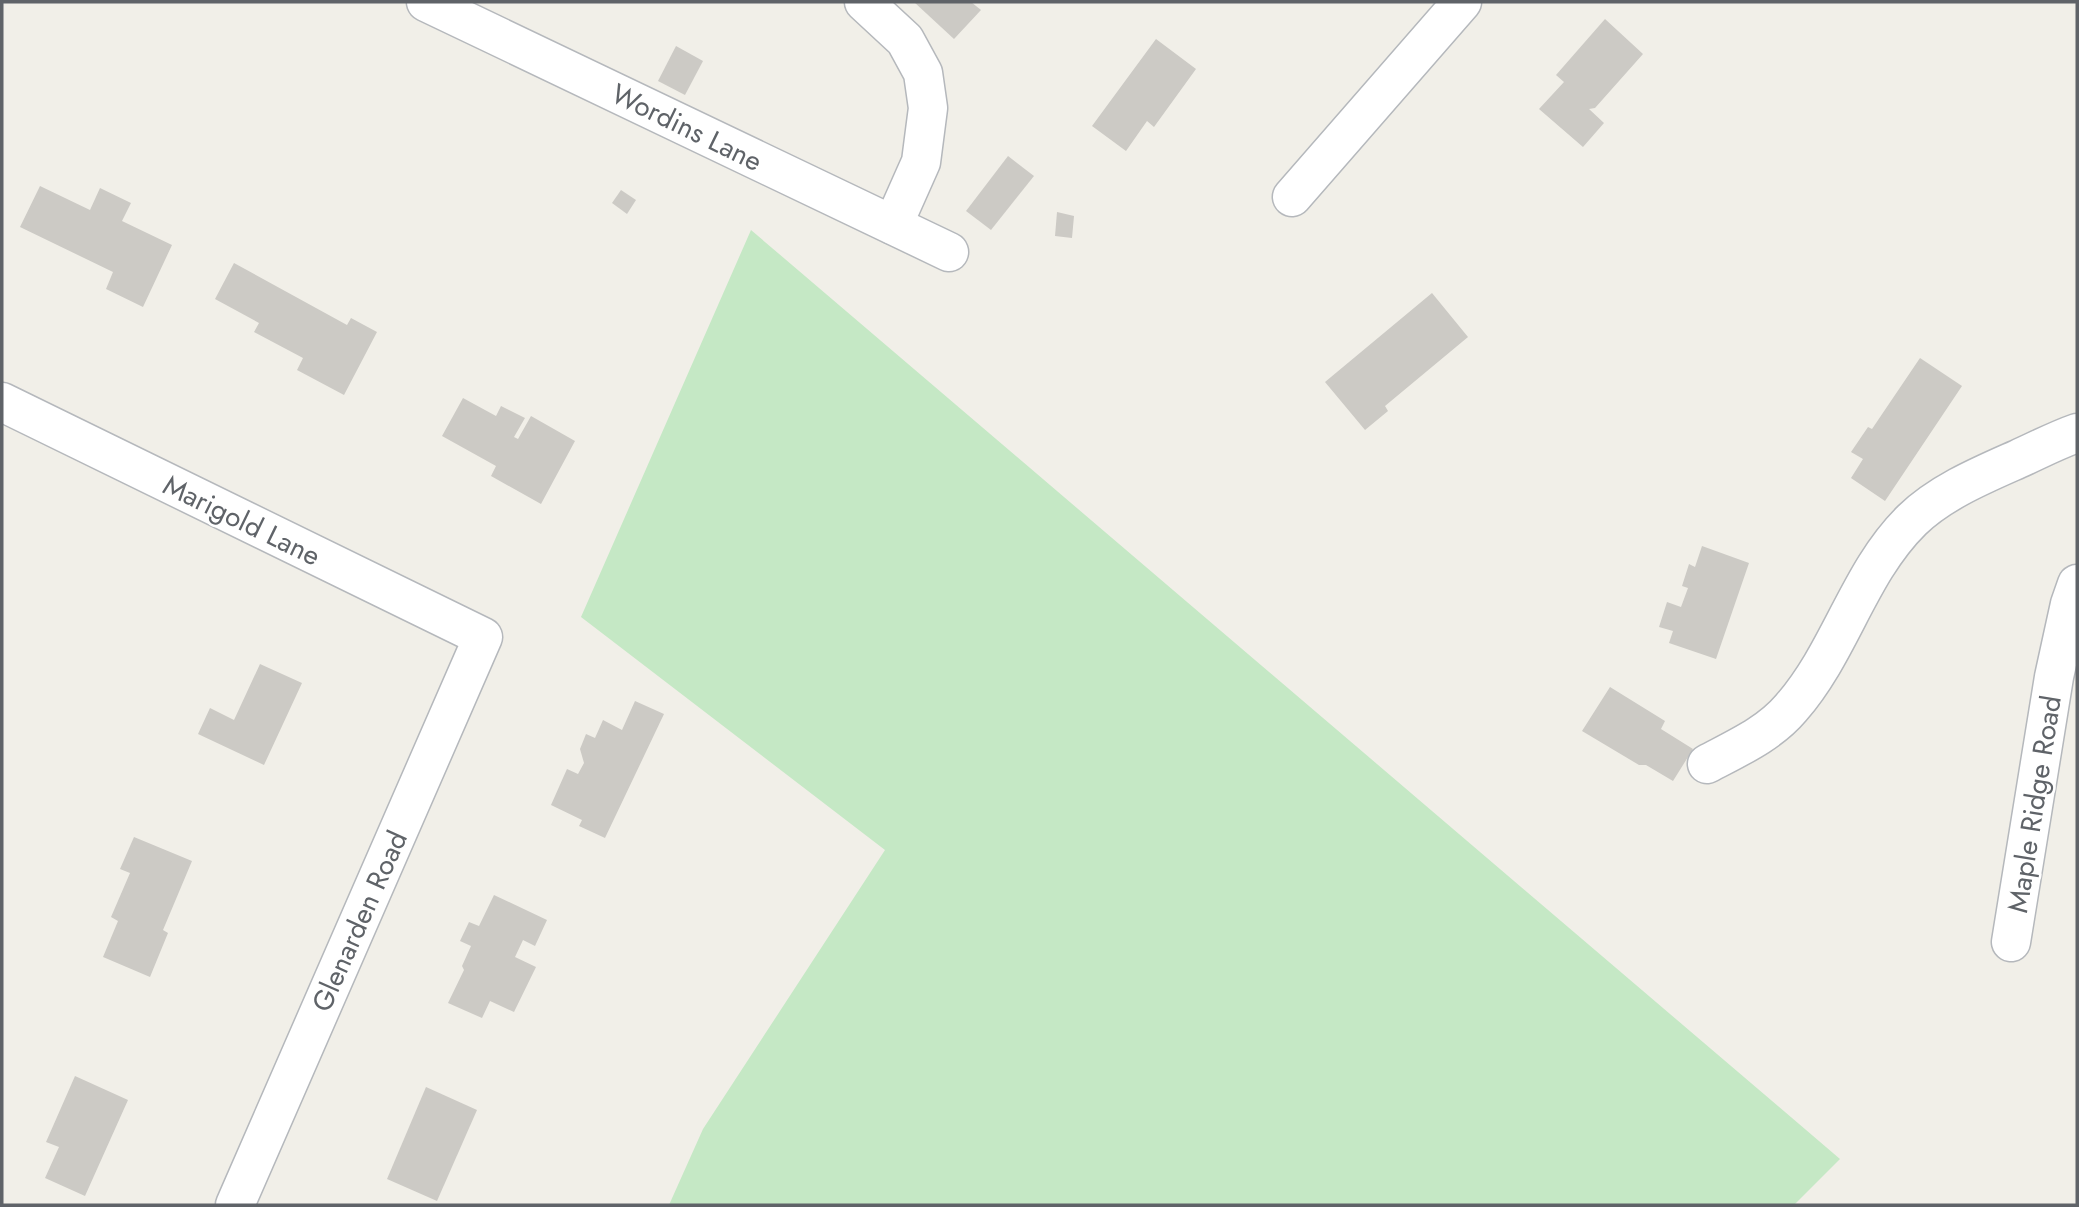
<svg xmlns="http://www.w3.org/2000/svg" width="2079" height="1207" font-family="Jost,sans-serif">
  <rect width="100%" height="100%" fill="#f1efe8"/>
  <polygon fill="#c5e8c5" points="751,230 1840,1159 1794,1205 669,1205 703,1129 885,850 581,617"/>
  <g fill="#cccac5">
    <polygon points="914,2 971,2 981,10 954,39"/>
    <polygon points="1605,19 1643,54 1595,108 1589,109 1604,123 1583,147 1539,109 1564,82 1556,75"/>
    <polygon points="1156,39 1196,69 1154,127 1147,121 1126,151 1092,126"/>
    <polygon points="676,46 703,61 685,95 658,81"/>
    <polygon points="1008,156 1034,176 991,230 966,211"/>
    <polygon points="40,186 90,210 100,188 131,203 122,221 172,245 143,307 106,289 113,272 20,227"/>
    <polygon points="621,190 636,200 627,214 612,203"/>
    <polygon points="1057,212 1074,216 1072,238 1055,236"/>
    <polygon points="234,263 347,325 351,318 377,332 344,395 297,370 303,358 254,332 259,323 215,299"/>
    <polygon points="1432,293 1468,337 1385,406 1388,411 1365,430 1325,382"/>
    <polygon points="1920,358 1962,386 1885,501 1851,478 1863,459 1851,452 1868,427 1872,429"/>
    <polygon points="463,398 496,416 501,406 525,418 514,437 518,439 531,416 575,441 541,504 491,476 496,466 442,436"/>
    <polygon points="1702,546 1749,563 1716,659 1669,643 1673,631 1659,627 1667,602 1681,607 1688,588 1682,586 1689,564 1695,567"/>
    <polygon points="260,664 302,683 264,765 198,734 210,708 234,720"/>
    <polygon points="1610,687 1665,721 1661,729 1693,749 1673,781 1646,765 1639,765 1582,731"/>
    <polygon points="635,701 664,714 605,838 579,826 582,820 551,805 567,769 578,774 584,763 580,749 586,734 595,738 603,720 622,730"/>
    <polygon points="134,837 192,861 163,930 168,933 150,977 103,957 118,921 111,917 130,873 120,869"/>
    <polygon points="494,895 547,920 535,946 523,940 515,957 536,967 514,1012 490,1001 482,1018 448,1003 464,970 462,966 471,946 460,941 469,922 479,926"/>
    <polygon points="75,1076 128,1100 85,1196 45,1178 59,1147 46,1142"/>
    <polygon points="426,1087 477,1110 437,1201 387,1179"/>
  </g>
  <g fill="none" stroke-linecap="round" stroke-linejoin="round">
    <defs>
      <g id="minor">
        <polyline points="426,2 949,252"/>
        <polyline points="864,2 905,40 923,73 928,108 921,162 893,225"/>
        <polyline points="1292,197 1462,2"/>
        <polyline points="2,402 483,637 235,1205"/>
        <path d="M1707 764C1737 748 1769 734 1791 708 1841 651 1858 573 1912 520 1941 492 1982 475 2018 459 2038 450 2057 440 2077 433"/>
        <polyline points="2011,942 2054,677 2070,604 2077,584"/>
      </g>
    </defs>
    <use href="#minor" stroke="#b5b8bc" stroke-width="41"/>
    <use href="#minor" stroke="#fff" stroke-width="38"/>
  </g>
  <g text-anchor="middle" stroke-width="5" stroke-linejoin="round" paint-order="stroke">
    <g font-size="28" fill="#5f6368" stroke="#fff">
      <text transform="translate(687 127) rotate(26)" y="10">Wordins Lane</text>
      <text transform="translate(242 520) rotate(26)" y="10">Marigold Lane</text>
      <text transform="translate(2034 804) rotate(-81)" y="10">Maple Ridge Road</text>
      <text transform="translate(359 921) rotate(-66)" y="10">Glenarden Road</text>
    </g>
  </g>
  <rect width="2079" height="1207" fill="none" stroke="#5f6368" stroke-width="7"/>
</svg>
